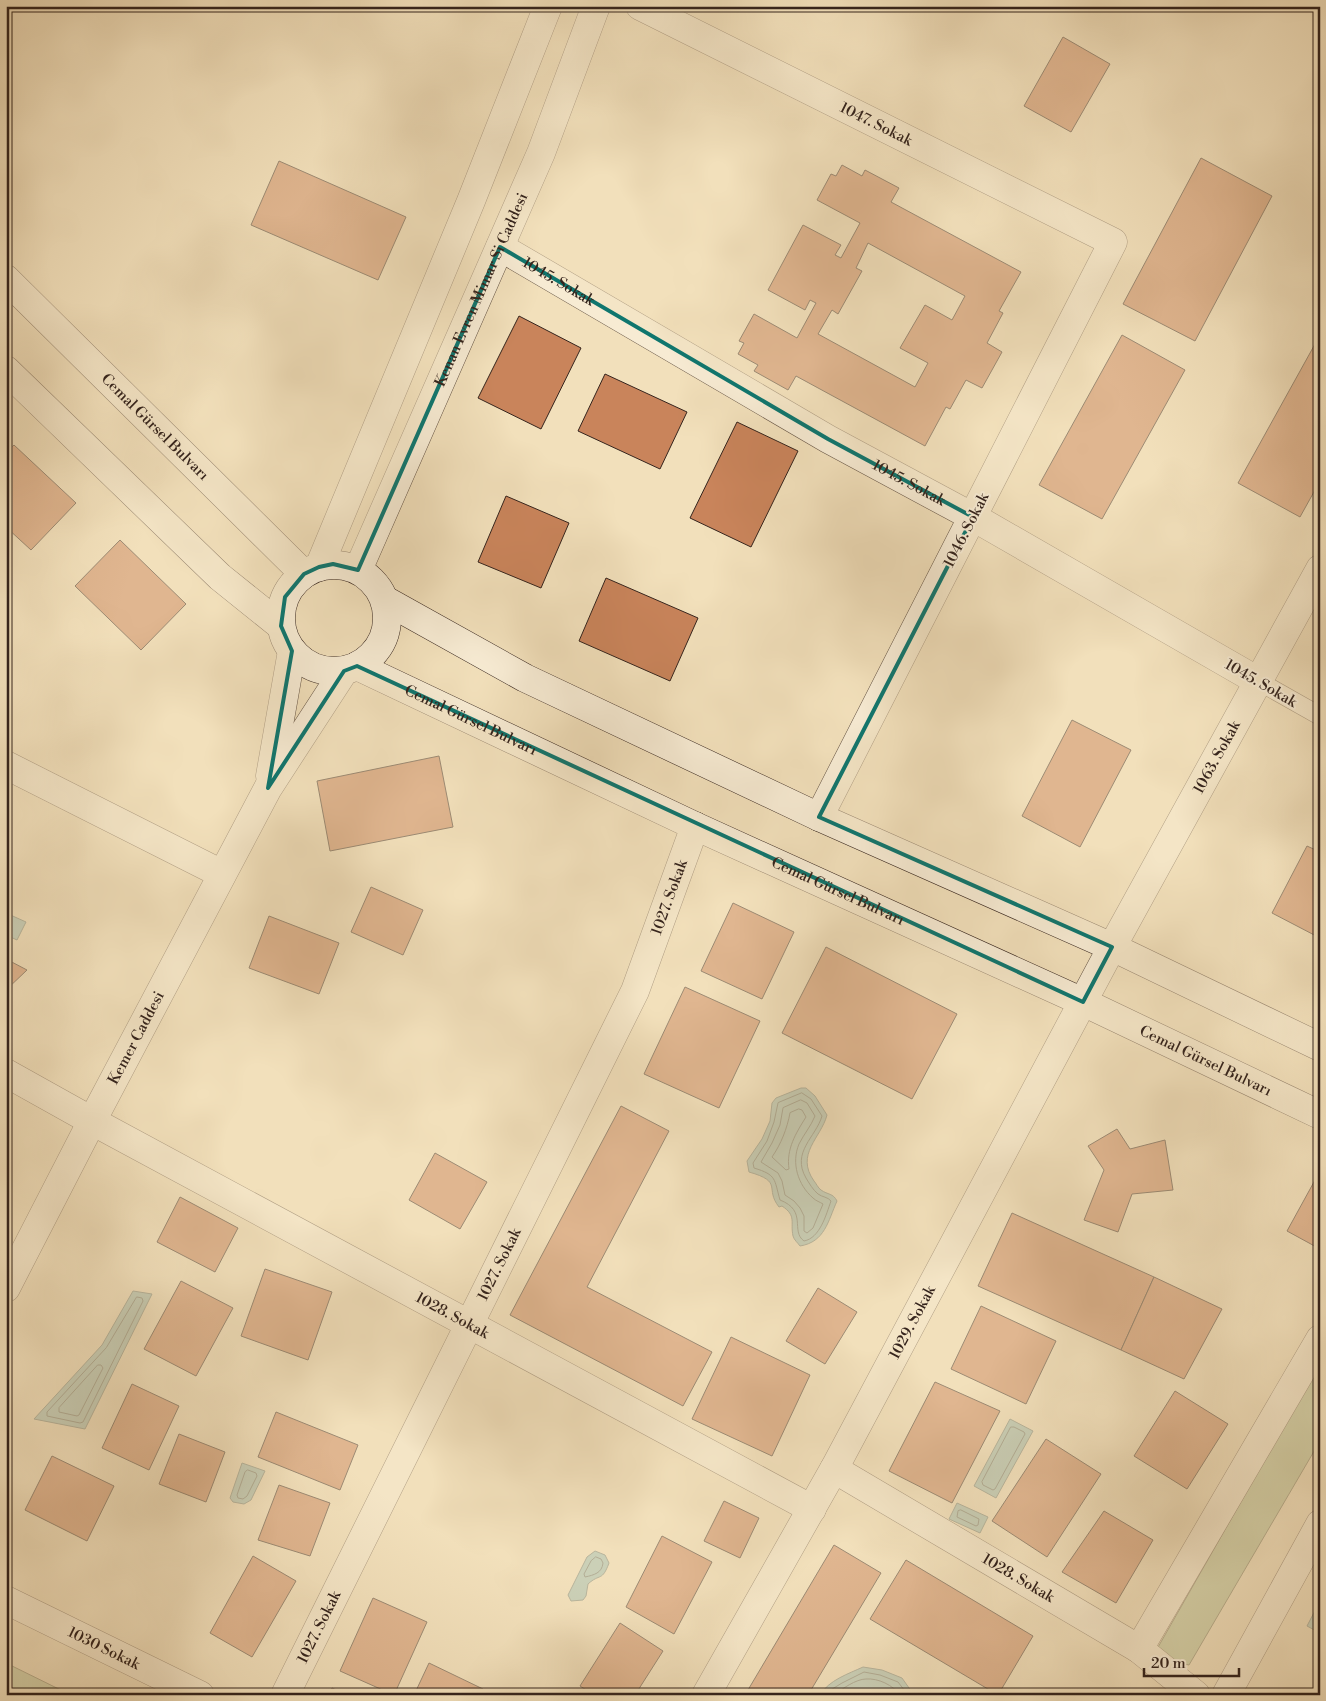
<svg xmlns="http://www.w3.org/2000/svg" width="1326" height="1701" font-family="'Libre Bodoni',serif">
  <rect width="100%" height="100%" fill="#f2e0bb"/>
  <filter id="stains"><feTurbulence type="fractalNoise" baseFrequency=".004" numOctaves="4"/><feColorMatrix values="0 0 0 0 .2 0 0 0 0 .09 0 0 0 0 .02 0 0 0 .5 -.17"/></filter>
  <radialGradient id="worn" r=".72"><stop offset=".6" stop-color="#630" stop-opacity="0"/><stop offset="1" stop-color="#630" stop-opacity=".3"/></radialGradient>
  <g fill="#b5c394" stroke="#757458">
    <polygon points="1320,1363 1320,1441 1189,1665 1175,1662 1157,1649"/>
    <polygon points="6,1663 71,1695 6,1695"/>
  </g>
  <g fill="#9bbdb1" stroke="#728076">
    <polygon points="6,913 26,922 17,940 6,935"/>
    <path d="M801 1088H806L815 1096 827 1115C821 1138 795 1154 814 1181 816 1183 818 1188 821 1190 828 1195 833 1193 837 1201 828 1221 825 1242 800 1246 798 1243 794 1240 793 1236 790 1222 797 1216 782 1206L779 1207C764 1188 784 1182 749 1172L747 1161 762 1139 770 1121 772 1103 776 1098Z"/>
    <polygon points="133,1291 152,1294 85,1429 34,1419 102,1345"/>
    <polygon points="1010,1419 1033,1431 996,1498 974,1486"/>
    <polygon points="242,1463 265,1471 251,1500 244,1504 233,1502 230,1498"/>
    <polygon points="957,1503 988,1517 980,1533 949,1519"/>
    <path d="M595 1551 605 1555 609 1563C602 1582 600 1573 588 1584L586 1596 583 1600 571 1601 568 1595 587 1557Z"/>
    <polygon points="1319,1603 1320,1603 1320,1633 1307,1626"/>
    <path d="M863 1667 882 1670 902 1678 914 1695H820C829 1680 848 1674 863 1667Z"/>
  </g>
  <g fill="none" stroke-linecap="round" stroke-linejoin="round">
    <g stroke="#687067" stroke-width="1">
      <path d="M802 1093 811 1099 822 1116C816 1137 791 1152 806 1178 809 1183 813 1190 818 1194 822 1197 828 1197 831 1201 826 1215 820 1238 804 1241 790 1231 808 1211 780 1200 774 1179 777 1175 754 1168L753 1163 767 1141 774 1122 778 1103Z"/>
      <path d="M801 1100 807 1103 815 1116C811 1126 804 1134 799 1144 791 1163 798 1185 813 1198 816 1201 820 1202 823 1204L813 1228 807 1233 804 1231V1216L800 1208 794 1201 785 1195 782 1181 778 1173 761 1162 772 1143 780 1125 783 1108Z"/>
      <path d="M799 1109 802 1110 806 1117C796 1133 786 1149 789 1169L786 1170 772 1157C781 1144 787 1129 790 1113Z"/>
      <polygon points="137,1297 142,1298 143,1301 83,1422 80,1423 47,1416 47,1412 106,1348"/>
      <polygon points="98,1365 101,1365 103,1368 79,1415 77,1416 59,1412 59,1408"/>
      <polygon points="1011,1427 1014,1427 1024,1432 1025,1434 995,1489 993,1490 983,1485 982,1482"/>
      <polygon points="248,1470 256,1473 257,1476 247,1496 243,1499 238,1498 237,1495 245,1472"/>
      <polygon points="961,1510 979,1519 978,1525 976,1526 957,1517 958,1511"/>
      <path d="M596 1557 601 1559 603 1563C602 1573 594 1575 585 1577L584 1574 591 1561Z"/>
      <polyline points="826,1695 829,1691 842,1683 864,1672 880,1675 898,1682 908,1695"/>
      <path d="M834 1695C842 1689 856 1679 866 1679 878 1678 893 1685 900 1695"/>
    </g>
  </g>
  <g fill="#c9845b" stroke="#35241d" fill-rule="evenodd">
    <polygon points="1063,37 1110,64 1071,132 1024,106"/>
    <polygon points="1201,158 1272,196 1195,341 1123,304"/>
    <polygon points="279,161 406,217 378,280 251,225"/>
    <path d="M842 165 862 176 865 170 899 188 891 202 1021 272 999 311 1003 313 987 343 1002 352 982 388 966 380 950 409 946 407 925 446 796 376 788 390 754 371 758 365 738 354 744 343 739 341 754 314 797 338 816 303 810 300 805 310 768 290 803 225 841 245 835 255 841 258 860 223 817 200 831 174 836 176ZM868 243 965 296 952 320 925 305 900 348 928 363 915 387 818 334 832 310 838 314 862 271 856 268Z"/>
    <polygon points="519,316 581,348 541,429 478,398"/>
    <polygon points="1122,335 1185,370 1102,519 1039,485"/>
    <polygon points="1320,335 1320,481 1300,517 1238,483"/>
    <polygon points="605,374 687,412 660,469 578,431"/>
    <polygon points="737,422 798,451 751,547 690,518"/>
    <polygon points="14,445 76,503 31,550 6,527 6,453"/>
    <polygon points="506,496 569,523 541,588 478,562"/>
    <polygon points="120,540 186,604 141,650 75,586"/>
    <polygon points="606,578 698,618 670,681 579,641"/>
    <polygon points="1072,720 1131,750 1080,847 1022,816"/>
    <polygon points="439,756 453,827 330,851 317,781"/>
    <polygon points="1307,846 1320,852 1320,938 1272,913"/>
    <polygon points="371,887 423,910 403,955 351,932"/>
    <polygon points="733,903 794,932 762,999 701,971"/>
    <polygon points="269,916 339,943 319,994 249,968"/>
    <polygon points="826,947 957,1014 912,1099 782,1033"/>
    <polygon points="6,959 27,970 6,990"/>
    <polygon points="685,987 760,1021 719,1108 644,1074"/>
    <polygon points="621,1106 669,1131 587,1287 712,1352 683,1406 510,1315"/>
    <polygon points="1117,1129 1130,1149 1165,1140 1173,1190 1132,1194 1118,1232 1084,1220 1104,1170 1088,1146"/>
    <polygon points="435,1153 487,1182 460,1229 409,1200"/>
    <polygon points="1320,1171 1320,1249 1287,1231"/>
    <polygon points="180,1197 238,1228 215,1272 157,1242"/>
    <polygon points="1012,1213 1154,1277 1121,1350 978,1286"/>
    <polygon points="265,1269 332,1292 308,1360 241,1336"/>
    <polygon points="1154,1277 1222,1309 1184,1379 1121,1350"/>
    <polygon points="181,1281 233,1308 196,1376 144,1349"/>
    <polygon points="818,1288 857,1312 825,1364 786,1341"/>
    <polygon points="981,1306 1056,1341 1026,1404 951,1369"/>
    <polygon points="731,1337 810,1375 772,1456 692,1419"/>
    <polygon points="935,1382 1000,1411 952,1503 889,1471"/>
    <polygon points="132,1384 179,1406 149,1470 102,1448"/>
    <polygon points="1175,1391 1228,1424 1187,1489 1134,1456"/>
    <polygon points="276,1412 358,1445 340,1490 258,1457"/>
    <polygon points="179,1434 225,1452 206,1502 159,1484"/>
    <polygon points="1046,1439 1101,1474 1047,1557 992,1521"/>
    <polygon points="52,1456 114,1486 87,1541 25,1510"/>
    <polygon points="279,1485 330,1503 310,1556 258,1540"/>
    <polygon points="724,1501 759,1518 740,1558 704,1541"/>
    <polygon points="1104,1511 1153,1540 1116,1603 1062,1572"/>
    <polygon points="662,1536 712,1562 674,1634 626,1607"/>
    <polygon points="834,1545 881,1573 808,1695 745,1695"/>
    <polygon points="253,1556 296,1581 252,1657 210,1633"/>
    <polygon points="906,1560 1033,1636 998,1695 870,1619"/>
    <polygon points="373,1598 427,1622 394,1695 340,1671"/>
    <polygon points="620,1623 663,1651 635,1695 594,1695 580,1686"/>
    <polygon points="429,1663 483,1689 480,1695 414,1695"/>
    <polygon points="332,1688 347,1695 329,1695"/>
  </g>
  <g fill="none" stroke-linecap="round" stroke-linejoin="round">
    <defs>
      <polyline id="service" points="1258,681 1320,716"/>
      <g id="minor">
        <path id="s1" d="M640 6 1113 242 819 817"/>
        <path id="s2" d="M500 247 828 439 973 517 1258 681"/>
        <polyline points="6,765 222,874"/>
        <path id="s3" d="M6 1073 92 1121 812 1509"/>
        <path id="s4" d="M834 1469 1139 1649 1196 1695"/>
        <path id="s5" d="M6 1600 200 1695"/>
        <polyline points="1139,1649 1320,1339"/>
        <path id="s6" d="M285 1695 635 991 695 826"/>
        <path id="s7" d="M706 1695 834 1469 1112 947 1320 569"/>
        <polyline points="1226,1695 1320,1524"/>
      </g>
      <g id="tertiary">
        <polyline points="319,567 471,201 548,6"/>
        <path id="s8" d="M358 570 541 153 596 6"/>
        <polyline points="270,776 292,651"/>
        <path id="s9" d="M6 1288 92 1121 268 788 344 671"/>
      </g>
      <g id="secondary">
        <path id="s10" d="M6 279 304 574"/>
        <polyline points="6,370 220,577 281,626"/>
        <circle cx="334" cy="618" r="53"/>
        <polyline points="385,600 525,678 819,817 1112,947 1320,1047"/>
        <path id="s11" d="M357 666 695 826 1083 1002 1320 1115"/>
      </g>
    </defs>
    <use href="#service" stroke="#645344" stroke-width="19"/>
    <use href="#minor" stroke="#645344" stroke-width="29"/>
    <use href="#tertiary" stroke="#645344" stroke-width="29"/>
    <use href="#secondary" stroke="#35241d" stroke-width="29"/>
    <use href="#service" stroke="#f7ebd3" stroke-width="18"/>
    <use href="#minor" stroke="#f7ebd3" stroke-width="28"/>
    <use href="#tertiary" stroke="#f7ebd3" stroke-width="28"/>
    <use href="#secondary" stroke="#f7ebd3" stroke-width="28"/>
  </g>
  <path d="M0 0H1326V1701H0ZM500 247 828 439 973 517 819 817 1112 947 1083 1002 357 666 344 671 268 788 292 651 281 626 285 597 304 574 319 567 333 564 358 570Z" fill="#f2e0bb" fill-opacity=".55" fill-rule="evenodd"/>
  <path fill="none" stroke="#0f766e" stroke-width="4" stroke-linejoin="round" d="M500 247 828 439 973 517 819 817 1112 947 1083 1002 357 666 344 671 268 788 292 651 281 626 285 597 304 574 319 567 333 564 358 570Z"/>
  <g text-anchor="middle" stroke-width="4" stroke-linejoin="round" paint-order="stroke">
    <g font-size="15" fill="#35241d" stroke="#f7ebd3">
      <text dy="5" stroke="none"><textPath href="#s1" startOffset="264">1047. Sokak</textPath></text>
      <text dy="5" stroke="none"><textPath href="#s2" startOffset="68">1045. Sokak</textPath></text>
      <text dy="5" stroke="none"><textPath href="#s8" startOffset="306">Kenan Evren Mimar Si Caddesi</textPath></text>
      <text dy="5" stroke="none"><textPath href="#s10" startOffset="210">Cemal Gürsel Bulvarı</textPath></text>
      <text dy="5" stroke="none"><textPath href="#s2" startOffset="472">1045. Sokak</textPath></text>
      <text transform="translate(966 530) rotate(-63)" y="5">1046. Sokak</text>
      <text transform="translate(1261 683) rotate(30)" y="5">1045. Sokak</text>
      <text dy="5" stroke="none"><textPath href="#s11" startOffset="126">Cemal Gürsel Bulvarı</textPath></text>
      <text dy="5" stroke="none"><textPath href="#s7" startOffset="1068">1063. Sokak</textPath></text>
      <text dy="5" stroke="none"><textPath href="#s11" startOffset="531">Cemal Gürsel Bulvarı</textPath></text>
      <text dy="5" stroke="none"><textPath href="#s6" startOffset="886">1027. Sokak</textPath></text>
      <text dy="5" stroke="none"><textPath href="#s9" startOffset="282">Kemer Caddesi</textPath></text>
      <text dy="5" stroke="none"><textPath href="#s11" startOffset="936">Cemal Gürsel Bulvarı</textPath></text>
      <text dy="5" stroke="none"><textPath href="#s6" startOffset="481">1027. Sokak</textPath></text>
      <text dy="5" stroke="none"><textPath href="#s3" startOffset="508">1028. Sokak</textPath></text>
      <text dy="5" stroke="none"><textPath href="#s7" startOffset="426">1029. Sokak</textPath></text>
      <text dy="5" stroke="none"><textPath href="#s4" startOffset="214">1028. Sokak</textPath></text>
      <text dy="5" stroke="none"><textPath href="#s6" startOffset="76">1027. Sokak</textPath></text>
      <text dy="5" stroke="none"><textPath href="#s5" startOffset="109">1030 Sokak</textPath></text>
    </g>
  </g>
  <rect width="1326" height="1701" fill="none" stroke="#f2e0bb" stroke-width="25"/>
  <rect x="8" y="8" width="1311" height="1686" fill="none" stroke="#35241d" stroke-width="2.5"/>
  <rect x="12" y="12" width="1301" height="1676" fill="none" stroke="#35241d"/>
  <path d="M1144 1668v8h95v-8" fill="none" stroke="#35241d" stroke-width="2.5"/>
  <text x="1151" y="1668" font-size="15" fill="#35241d" stroke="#f7ebd3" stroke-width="4" paint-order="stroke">20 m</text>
  <rect width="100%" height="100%" filter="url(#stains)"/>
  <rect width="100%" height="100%" fill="url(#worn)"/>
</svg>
